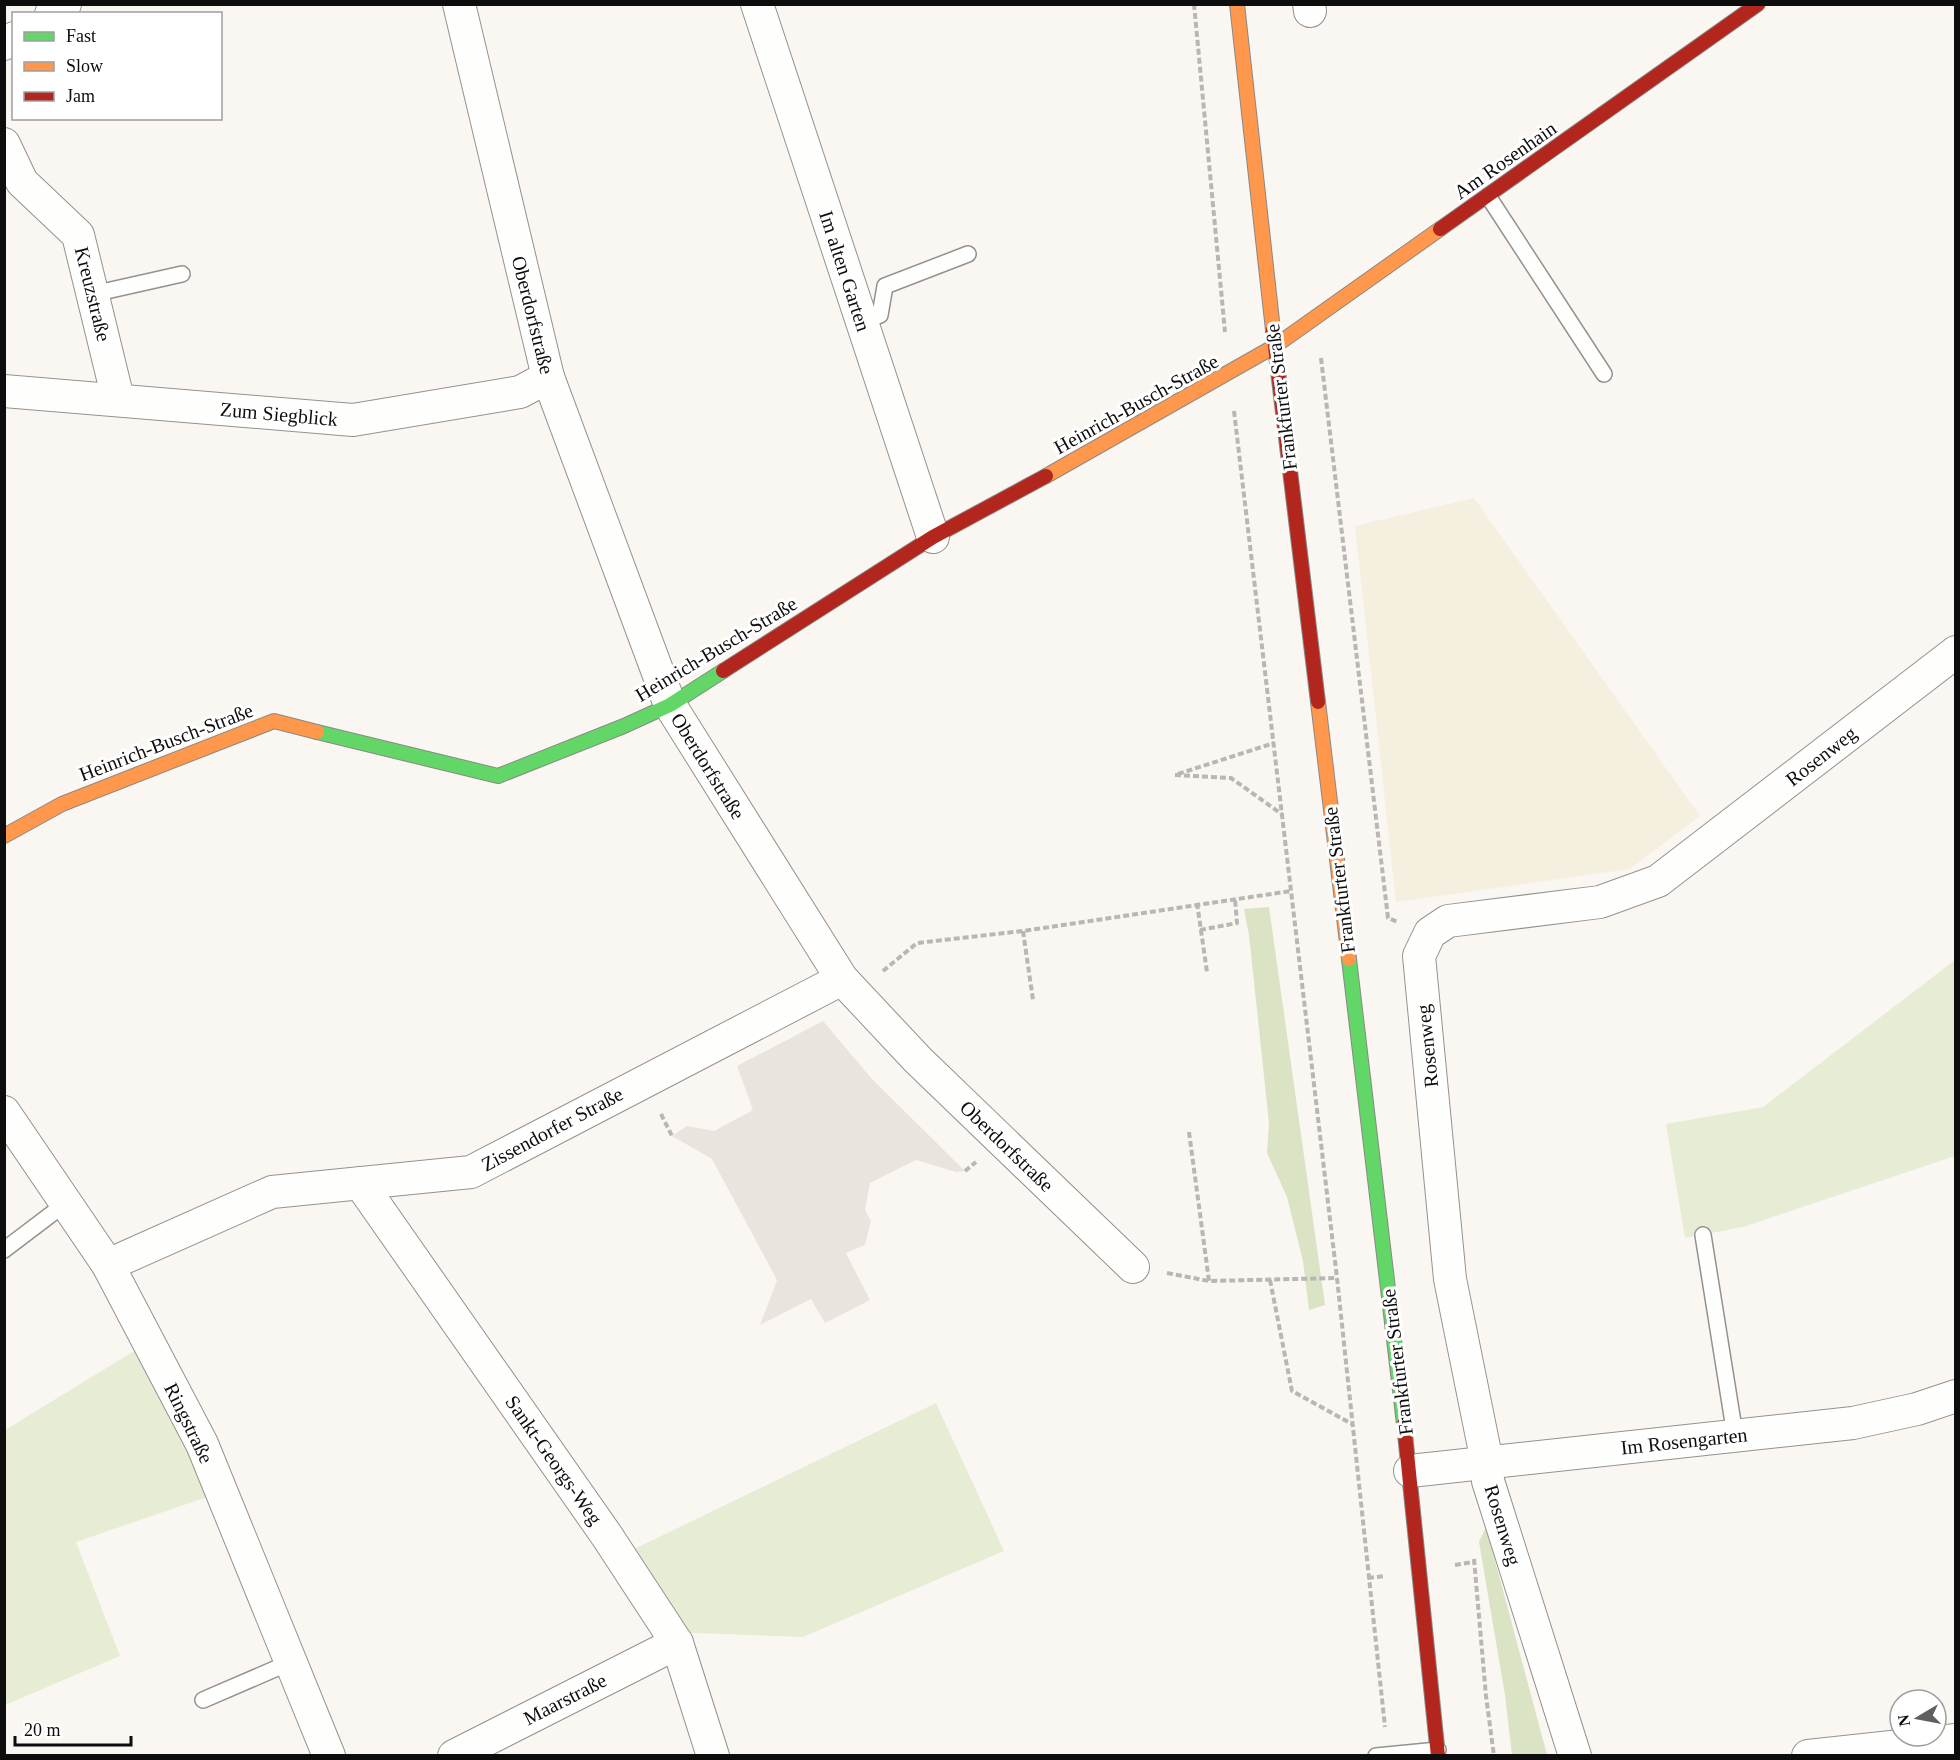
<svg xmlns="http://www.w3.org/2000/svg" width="1960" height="1760" font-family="'Times New Roman',serif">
  <rect width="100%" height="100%" fill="#faf7f2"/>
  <polygon fill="#f5efe0" points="1474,498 1700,816 1630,869 1396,902 1355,526"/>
  <g fill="#e7edd4">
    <polygon points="1955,960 1955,1156 1743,1227 1685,1238 1666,1124 1763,1107"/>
    <polygon points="139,1348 210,1496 76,1542 120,1656 5,1705 5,1430"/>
    <polygon points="936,1403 1004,1551 803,1637 691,1633 630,1551"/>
  </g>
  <g fill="#dae3c3">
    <polygon points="1269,907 1325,1305 1309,1310 1303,1261 1287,1197 1267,1153 1269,1123 1249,935 1244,909"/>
    <polygon points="1486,1527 1547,1755 1512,1755 1505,1695 1479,1542"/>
  </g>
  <polygon fill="#e9e5de" points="823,1021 872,1079 965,1171 956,1172 916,1160 870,1183 865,1210 871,1221 865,1245 846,1253 870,1300 825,1323 811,1299 760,1325 777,1280 712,1159 672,1136 687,1126 714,1131 753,1110 737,1066"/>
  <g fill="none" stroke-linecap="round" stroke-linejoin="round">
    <defs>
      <g id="lane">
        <polyline points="1488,196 1604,374"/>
        <polyline points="93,294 182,274"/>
        <polyline points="862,322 880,315 885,286 968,254"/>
        <polyline points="1703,1235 1735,1435"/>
        <polyline points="4,1250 66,1203"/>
        <polyline points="203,1700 291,1662"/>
        <polyline points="1376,1756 1438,1750"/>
      </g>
      <g id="street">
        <polyline points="459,4 548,377 670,705 842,979 918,1060 1133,1267"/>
        <polyline points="757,4 933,537"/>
        <polyline points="1309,4 1310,11"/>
        <polyline points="51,14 65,4"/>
        <polyline points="4,44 14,38"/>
        <polyline points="4,144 22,182 78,235 118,399"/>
        <polyline points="4,391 353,420 520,392 548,377"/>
        <polyline points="4,1112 108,1265 202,1444 329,1756"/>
        <polyline points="360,1183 607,1536 677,1643 713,1756"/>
        <polyline points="108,1265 272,1192 471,1172 842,979"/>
        <polyline points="1410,1471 1853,1423 1917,1409 1956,1396"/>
        <polyline points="454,1756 677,1643"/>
        <polyline points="1575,1756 1488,1481 1487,1462 1450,1279 1419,956 1430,933 1448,921 1600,902 1658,881 1956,652"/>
        <polyline points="1808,1756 1956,1740"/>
      </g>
      <g id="fast">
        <polyline points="317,732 498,776 624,726 670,705 723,671"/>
        <polyline points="1349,959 1404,1424"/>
      </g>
      <g id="slow">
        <polyline points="1237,4 1273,330"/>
        <polyline points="1046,476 1275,346 1440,229"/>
        <polyline points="1318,702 1349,959"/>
        <polyline points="4,836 62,804 274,721 317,732"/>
      </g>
      <g id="jam">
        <polyline points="1440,229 1758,4"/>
        <polyline points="1273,330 1318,702"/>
        <polyline points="723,671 933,537 1046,476"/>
        <polyline points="1404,1424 1438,1756"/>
      </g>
    </defs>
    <use href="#lane" stroke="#949290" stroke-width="18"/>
    <use href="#street" stroke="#949290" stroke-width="34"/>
    <use href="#fast" stroke="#8a8987" stroke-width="16"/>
    <use href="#slow" stroke="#8a8987" stroke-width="16"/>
    <use href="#jam" stroke="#8a8987" stroke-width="16"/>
    <g stroke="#b8b7b6" stroke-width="4" stroke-dasharray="6 3" stroke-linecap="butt">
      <polyline points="1194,4 1225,332"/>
      <polyline points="1321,358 1388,918 1398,922"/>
      <polyline points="1234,411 1337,1278 1385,1727"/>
      <polyline points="1178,774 1274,743"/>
      <polyline points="1175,775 1231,778 1283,815"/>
      <polyline points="1197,903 1207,972"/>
      <polyline points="1200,930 1237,923 1235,899"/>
      <polyline points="1023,931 1033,1000"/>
      <polyline points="883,971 917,943 1023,931 1291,891"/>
      <polyline points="661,1114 672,1136"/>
      <polyline points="1189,1132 1209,1281"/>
      <polyline points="965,1171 976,1162"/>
      <polyline points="1167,1273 1209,1281 1337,1278"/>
      <polyline points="1270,1280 1292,1391 1352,1424"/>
      <polyline points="1474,1559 1486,1696 1494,1756"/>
      <polyline points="1455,1565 1473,1562"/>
      <polyline points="1368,1578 1385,1576"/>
    </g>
    <use href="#lane" stroke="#fefefd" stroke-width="15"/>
    <use href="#street" stroke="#fefefd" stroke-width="32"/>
    <use href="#fast" stroke="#63d668" stroke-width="14"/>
    <use href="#slow" stroke="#ff974d" stroke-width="14"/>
    <use href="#jam" stroke="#b3261e" stroke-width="14"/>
  </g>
  <g text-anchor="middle" stroke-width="6" stroke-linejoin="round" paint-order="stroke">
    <g font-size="20" fill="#0d0d0d" stroke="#fff">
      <text transform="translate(1505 160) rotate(-35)" y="7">Am Rosenhain</text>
      <text transform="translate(845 271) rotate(72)" y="7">Im alten Garten</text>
      <text transform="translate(93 294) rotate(76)" y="7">Kreuzstraße</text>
      <text transform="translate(533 315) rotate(76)" y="7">Oberdorfstraße</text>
      <text transform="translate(1281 397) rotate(-97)" y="7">Frankfurter Straße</text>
      <text transform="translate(1136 404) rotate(-29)" y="7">Heinrich-Busch-Straße</text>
      <text transform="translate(279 414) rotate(5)" y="7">Zum Siegblick</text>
      <text transform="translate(716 649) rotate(-31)" y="7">Heinrich-Busch-Straße</text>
      <text transform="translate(166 742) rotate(-21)" y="7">Heinrich-Busch-Straße</text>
      <text transform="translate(1821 756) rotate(-38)" y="7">Rosenweg</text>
      <text transform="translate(708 766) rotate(58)" y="7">Oberdorfstraße</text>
      <text transform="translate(1339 880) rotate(-97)" y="7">Frankfurter Straße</text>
      <text transform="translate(1427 1046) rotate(-96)" y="7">Rosenweg</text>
      <text transform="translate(552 1129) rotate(-28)" y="7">Zissendorfer Straße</text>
      <text transform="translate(1007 1146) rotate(44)" y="7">Oberdorfstraße</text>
      <text transform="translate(1397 1362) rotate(-97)" y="7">Frankfurter Straße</text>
      <text transform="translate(189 1423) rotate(64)" y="7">Ringstraße</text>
      <text transform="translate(1684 1441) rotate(-6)" y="7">Im Rosengarten</text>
      <text transform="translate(554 1460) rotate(55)" y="7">Sankt-Georgs-Weg</text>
      <text transform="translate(1503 1525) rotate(73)" y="7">Rosenweg</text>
      <text transform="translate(565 1699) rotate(-27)" y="7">Maarstraße</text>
    </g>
  </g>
  <rect width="1960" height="1760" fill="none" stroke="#0d0d0d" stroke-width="12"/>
  <rect x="12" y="12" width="210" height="108" fill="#ffffff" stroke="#9e9e9e" stroke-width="1.5"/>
  <rect x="24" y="32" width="30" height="9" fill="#63d668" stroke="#9e9e9e" stroke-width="1.5"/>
  <text x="66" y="42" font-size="18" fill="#0d0d0d">Fast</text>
  <rect x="24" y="62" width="30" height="9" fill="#ff974d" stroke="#9e9e9e" stroke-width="1.5"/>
  <text x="66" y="72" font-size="18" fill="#0d0d0d">Slow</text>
  <rect x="24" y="92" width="30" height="9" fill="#b3261e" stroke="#9e9e9e" stroke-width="1.5"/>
  <text x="66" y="102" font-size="18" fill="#0d0d0d">Jam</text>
  <g transform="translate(1918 1718) rotate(260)"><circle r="28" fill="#ffffff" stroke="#9e9e9e" stroke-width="1.5"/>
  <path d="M0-4.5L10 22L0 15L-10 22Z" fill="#605f5d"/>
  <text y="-9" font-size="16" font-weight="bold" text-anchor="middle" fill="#0d0d0d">N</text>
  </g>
  <path d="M15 1736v9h116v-9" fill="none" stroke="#0d0d0d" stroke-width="3"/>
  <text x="24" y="1736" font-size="18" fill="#0d0d0d" stroke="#ffffff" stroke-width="4.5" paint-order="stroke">20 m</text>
</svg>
